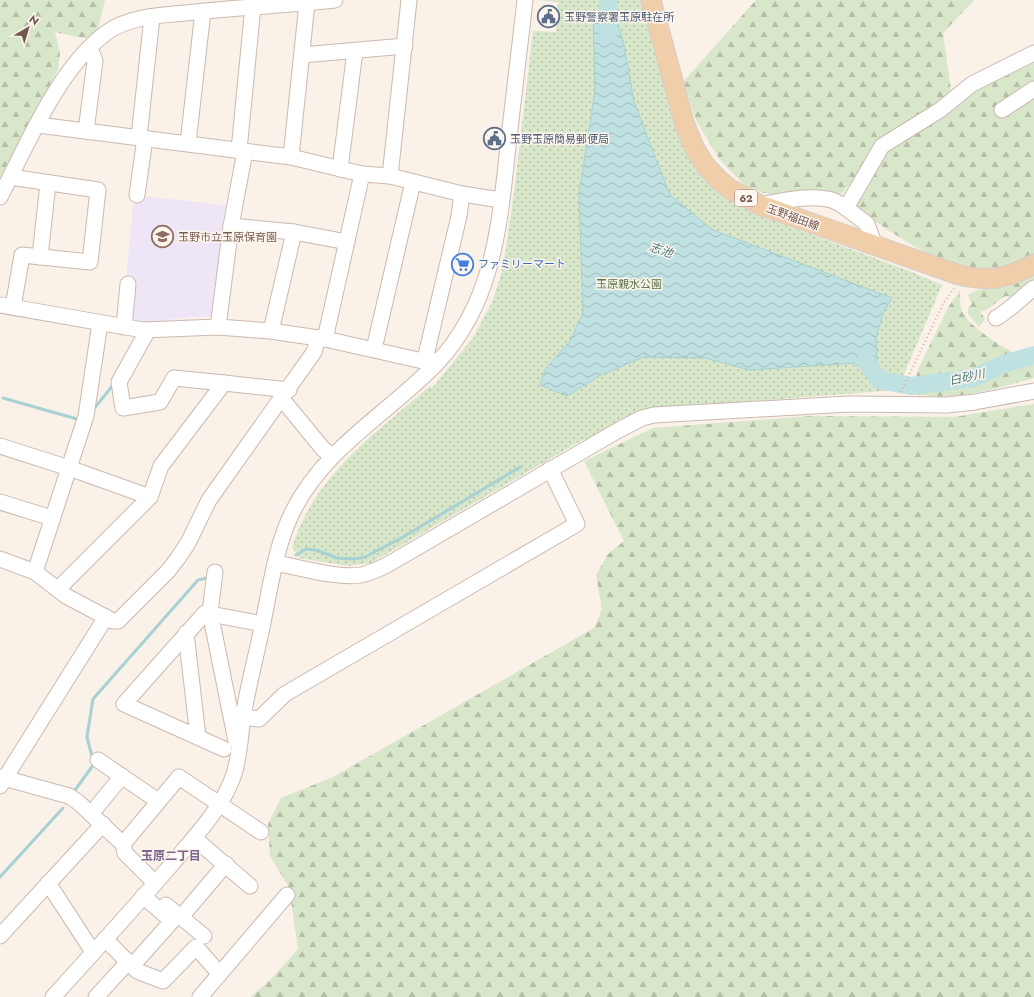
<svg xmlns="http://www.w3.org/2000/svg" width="1034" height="997" font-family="Jost,'Noto Sans JP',sans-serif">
  <defs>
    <pattern id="grass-dots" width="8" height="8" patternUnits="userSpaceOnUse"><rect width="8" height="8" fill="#d8e6c9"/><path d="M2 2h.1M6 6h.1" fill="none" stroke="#b4bda6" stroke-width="1.8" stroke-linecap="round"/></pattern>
    <pattern id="forest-firs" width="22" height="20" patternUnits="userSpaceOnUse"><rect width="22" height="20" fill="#d8e6c9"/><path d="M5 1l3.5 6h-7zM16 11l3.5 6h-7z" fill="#b4bda6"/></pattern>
    <pattern id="water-waves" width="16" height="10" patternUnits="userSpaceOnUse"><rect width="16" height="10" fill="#c0e1e2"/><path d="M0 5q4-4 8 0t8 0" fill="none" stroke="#a0b9ba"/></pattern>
  </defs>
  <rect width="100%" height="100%" fill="#faf1e9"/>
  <polygon fill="#eee6f7" points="134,195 232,206 216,317 188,317 147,323 144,324 122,321"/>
  <path fill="url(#grass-dots)" d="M537 0H642C650 30 658 59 666 89 674 118 680 149 699 174 714 193 734 204 756 214L912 272 942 285 897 390 653 409 587 442 584 439 371 563 348 566 299 558 292 547C317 472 373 436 430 386L432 388 473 338 493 300 503 267 514 193 533 31 556 32 558 2Z"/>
  <g fill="url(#forest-firs)">
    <polygon points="0,0 105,0 98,29 88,39 55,32 60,52 58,70 0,177"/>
    <path d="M756 0H974L943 33 953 105 975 87 1034 60V258C1021 262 1000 272 987 272 949 273 885 229 855 207L865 184 849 185 841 194 830 193 781 197 748 189 720 160 697 122 683 82Z"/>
    <polygon points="1034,272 1034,283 1015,297 1005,296 986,310 980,312 985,319 979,327 968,314 968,308 972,304 968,295 977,290 998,286"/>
    <path d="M960 290C960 296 960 303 961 309 967 328 1016 356 1034 362V378C993 389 952 403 910 393L920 365 949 306Z"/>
    <polygon points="1034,404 1034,997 251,997 273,977 298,949 289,887 270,856 268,824 281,798 333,777 594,628 602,609 596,575 607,555 624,541 584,461 653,428 811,416 954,417"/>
  </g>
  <polygon fill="url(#water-waves)" stroke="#a7d1d2" points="614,10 624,45 634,102 670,195 713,230 892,298 883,313 876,338 877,370 881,375 881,383 854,363 750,370 705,358 644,357 601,375 567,396 540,385 546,368 570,341 583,313 579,194 595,91 593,15"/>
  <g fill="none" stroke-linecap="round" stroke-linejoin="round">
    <g stroke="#a7d1d2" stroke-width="3">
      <polyline points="3,398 77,419"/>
      <polyline points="92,411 114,384"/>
      <polyline points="296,555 306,549 316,550 337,558 354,559 365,557 403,537 520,467"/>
      <polyline points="75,790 94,764 87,737 93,699 198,580 207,578"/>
      <polyline points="0,877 63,808"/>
    </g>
    <g stroke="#c0e1e2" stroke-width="18">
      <polyline points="608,35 608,0"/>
      <polyline points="866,361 879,380 911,386 973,378 1004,364 1034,355"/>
    </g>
    <defs>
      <g id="minor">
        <polyline points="302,55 405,46"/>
        <polyline points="1002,110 1034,89"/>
        <polyline points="38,125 291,157 362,174 390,176 462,194 501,200"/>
        <polyline points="86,131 95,61 90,48"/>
        <polyline points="139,137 152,17"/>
        <polyline points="188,143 203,11"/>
        <polyline points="239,150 253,6 256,0"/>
        <polyline points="291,157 307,3"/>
        <polyline points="340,169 355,51"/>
        <polyline points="390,176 409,0"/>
        <polyline points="10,177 98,190 90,262 22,255 13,307"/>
        <polyline points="137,195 145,138"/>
        <path d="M0 197C28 144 57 70 106 33 130 15 167 15 196 12 242 7 288 5 335 0"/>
        <path d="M760 205C782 201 810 194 832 200 837 202 842 205 846 208"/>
        <polyline points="231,226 294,232 347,242"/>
        <polyline points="875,246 867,224 846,208 882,146 940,110 972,84 1034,53"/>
        <polyline points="40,257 48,183"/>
        <polyline points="0,305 143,330 218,327 271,331 325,339 436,364"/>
        <path d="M996 318C1010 310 1021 298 1034 288"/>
        <polyline points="124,327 128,284"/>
        <polyline points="218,327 231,226 245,151"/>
        <polyline points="148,330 119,382 123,408 160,402 174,378 224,383"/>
        <polyline points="271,331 294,232"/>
        <polyline points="325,339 362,174"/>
        <polyline points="374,349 413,182"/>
        <polyline points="436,364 426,355 459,216 462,194"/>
        <polyline points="282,399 323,449 332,456"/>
        <polyline points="0,446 69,468 150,497"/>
        <polyline points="0,502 52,518"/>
        <polyline points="0,559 35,572 66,596 113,621 118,621 168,571 178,558 188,543 209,500 314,352 318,338"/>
        <path d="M275 563C299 567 338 579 361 575 371 573 379 569 387 565L617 431 642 418 654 415 849 404 947 405 975 402 1034 391"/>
        <polyline points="35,572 86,416 100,323"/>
        <polyline points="215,572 210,612 236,741"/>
        <polyline points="58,589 150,497 161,466 224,383 289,390"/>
        <polyline points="186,633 198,737"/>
        <polyline points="243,717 259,719 285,694 577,524 550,469"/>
        <polyline points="224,749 124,704 205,613 263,624"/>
        <polyline points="98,760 158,801"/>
        <polyline points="0,777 69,796 78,802 123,844 125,853 155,883"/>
        <polyline points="0,786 106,617"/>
        <polyline points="91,814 122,776"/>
        <polyline points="194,838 250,886"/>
        <polyline points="123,844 179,777 261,832"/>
        <polyline points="48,883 93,952"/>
        <polyline points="166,905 204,936"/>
        <polyline points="181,917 226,864"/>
        <polyline points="0,936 103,824"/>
        <polyline points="105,939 137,971 163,981 196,947 219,973"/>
        <polyline points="132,966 172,921 143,896"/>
        <path d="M53 997C93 953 133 909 172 864 194 837 223 808 234 774 240 756 240 736 243 717 248 685 257 654 263 622 271 584 276 545 293 511 325 447 389 413 437 363 496 300 500 219 509 137 514 92 520 46 525 0"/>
        <polyline points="96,997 128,962"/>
        <polyline points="200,997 287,895"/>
      </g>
      <path id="major" d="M651 0 685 125 695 149 705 165 718 179 730 189 760 205 959 275C989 282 1007 279 1034 264"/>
    </defs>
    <use href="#minor" stroke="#cbb9b0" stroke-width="17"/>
    <use href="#major" stroke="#d5cdca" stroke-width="21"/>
    <polyline stroke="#d1b2a7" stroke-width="2" stroke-dasharray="1 3" stroke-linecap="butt" points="901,392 943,304 954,288"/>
    <use href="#minor" stroke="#fff" stroke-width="15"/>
    <use href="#major" stroke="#f1ceaa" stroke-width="19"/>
  </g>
  <defs>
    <symbol id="civic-ring" viewBox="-11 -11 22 22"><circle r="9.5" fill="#fdf6ef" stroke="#5c6f8a" stroke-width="1.5"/><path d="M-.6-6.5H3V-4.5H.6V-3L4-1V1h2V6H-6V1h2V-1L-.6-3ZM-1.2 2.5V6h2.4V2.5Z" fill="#5c6f8a"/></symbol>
    <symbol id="school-ring" viewBox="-11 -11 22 22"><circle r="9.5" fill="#fdf6ef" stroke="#8d6e63" stroke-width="1.5"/><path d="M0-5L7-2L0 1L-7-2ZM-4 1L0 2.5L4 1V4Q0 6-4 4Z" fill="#8d6e63"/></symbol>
    <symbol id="supermarket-ring" viewBox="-11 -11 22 22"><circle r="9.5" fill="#fdf6ef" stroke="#3f7fe0" stroke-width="1.5"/><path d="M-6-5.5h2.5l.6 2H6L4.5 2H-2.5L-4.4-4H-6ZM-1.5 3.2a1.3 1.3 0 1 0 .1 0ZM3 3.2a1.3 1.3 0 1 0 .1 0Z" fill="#3f7fe0"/></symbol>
  </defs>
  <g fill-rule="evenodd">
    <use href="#civic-ring" x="536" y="4" width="25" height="25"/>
    <use href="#civic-ring" x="482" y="126" width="25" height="25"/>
    <use href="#school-ring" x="150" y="224" width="25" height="25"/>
    <use href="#supermarket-ring" x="450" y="252" width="25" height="25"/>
  </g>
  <g text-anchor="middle" stroke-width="3" stroke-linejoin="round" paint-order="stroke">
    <rect fill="#fdf6ef" stroke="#9c8780" stroke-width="1" x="735" y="190" width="22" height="16" rx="3"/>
    <g font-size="10" font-weight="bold" fill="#725850">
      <text x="746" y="202">62</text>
    </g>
    <g font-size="11" fill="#4e5e75" stroke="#fdf6ef" text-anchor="start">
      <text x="564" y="21">玉野警察署玉原駐在所</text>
      <text x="510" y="143">玉野玉原簡易郵便局</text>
    </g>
    <g font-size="11" fill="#725850" stroke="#fdf6ef">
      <text transform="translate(793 217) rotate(20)" y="4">玉野福田線</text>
    </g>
    <g font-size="11" fill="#785e54" stroke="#fdf6ef" text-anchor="start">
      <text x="178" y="241">玉野市立玉原保育園</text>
    </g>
    <g font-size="11" fill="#366cbe" stroke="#fdf6ef" text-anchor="start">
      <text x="478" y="268">ファミリーマート</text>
    </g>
    <g font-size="11" fill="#5c7649" stroke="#fdf6ef">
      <text x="629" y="288">玉原親水公園</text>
    </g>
    <g font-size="12" font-style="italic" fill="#48797b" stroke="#fdf6ef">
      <text transform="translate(661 250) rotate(19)" y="4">志池</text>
      <text transform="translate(967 377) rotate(-12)" y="4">白砂川</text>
    </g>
    <g font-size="12" font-weight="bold" fill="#7c678d" stroke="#fdf6ef">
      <text x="171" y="860">玉原二丁目</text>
    </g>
  </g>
  <g transform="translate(28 28) rotate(38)" stroke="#fdf6ef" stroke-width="3" paint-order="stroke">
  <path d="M0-3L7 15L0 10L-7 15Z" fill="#725850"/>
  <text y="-6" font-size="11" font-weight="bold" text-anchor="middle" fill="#725850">N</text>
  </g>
</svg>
